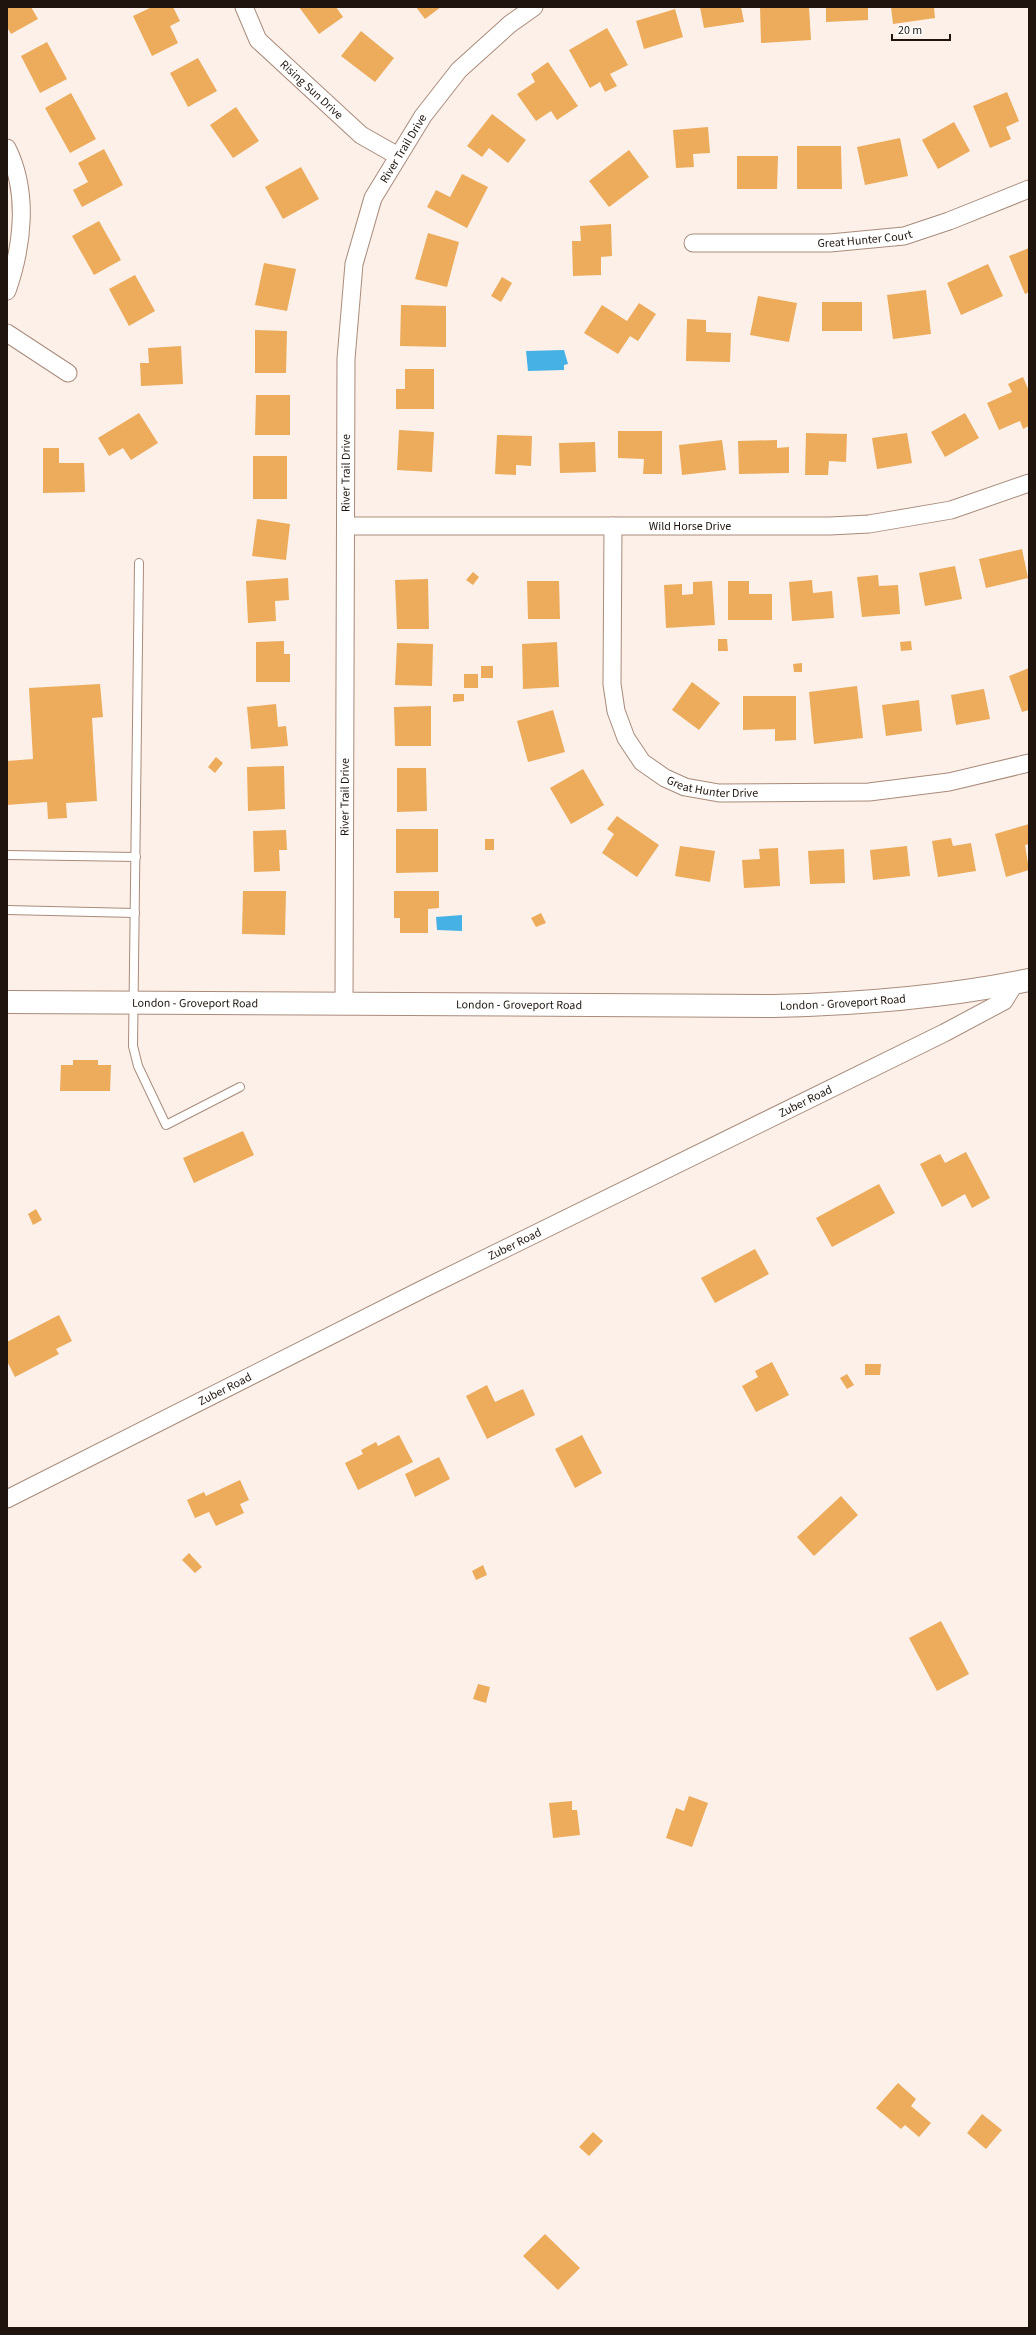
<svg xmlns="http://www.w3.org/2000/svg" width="1036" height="2335" font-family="'Source Sans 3',sans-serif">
  <rect width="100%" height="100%" fill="#fcf0e8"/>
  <g fill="#46b1e5">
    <polygon points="564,350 568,364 564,365 564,370 528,371 526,351"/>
    <polygon points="462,915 462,931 437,930 436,917"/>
  </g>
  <g fill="#ecac5c">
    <polygon points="7,7 31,7 38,19 11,34 7,27"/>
    <polygon points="152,7 173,7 180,21 170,26 178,43 152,56 133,16"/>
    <polygon points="299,7 336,7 343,17 319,34"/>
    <polygon points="416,7 441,7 425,19"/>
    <polygon points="700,7 741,7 744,22 704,28"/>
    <polygon points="760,7 809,7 811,40 761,43"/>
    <polygon points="826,7 868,7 868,20 826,22"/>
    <polygon points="891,7 934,7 935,18 893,24"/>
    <polygon points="675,9 683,37 644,49 636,21"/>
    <polygon points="607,28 628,65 610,74 617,86 605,92 600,82 590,88 569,50"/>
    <polygon points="361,31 394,58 375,82 341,56"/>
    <polygon points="47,42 67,79 40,93 21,56"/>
    <polygon points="198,58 217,91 188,107 170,73"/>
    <polygon points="548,62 578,106 557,120 551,111 536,121 517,94 535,82 531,74"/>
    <polygon points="1007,92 1019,121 1006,127 1011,139 990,148 973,106"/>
    <polygon points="71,93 96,139 70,153 45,108"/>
    <polygon points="236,107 259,141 233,158 210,125"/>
    <polygon points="492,114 526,140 508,163 489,148 482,157 467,146"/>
    <polygon points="954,122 970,151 938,169 922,140"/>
    <polygon points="708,127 710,153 693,154 694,167 676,168 673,130"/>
    <polygon points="900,138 908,176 865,185 857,147"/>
    <polygon points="797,146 841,146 842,189 797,189"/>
    <polygon points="104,149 123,185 82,207 73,190 88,182 78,163"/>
    <polygon points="629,150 649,177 609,207 589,181"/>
    <polygon points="737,156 778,156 777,189 737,189"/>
    <polygon points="301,167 319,199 283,219 265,187"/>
    <polygon points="462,174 488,187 467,228 427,207 436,190 450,197"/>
    <polygon points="99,221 121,260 94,275 72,236"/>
    <polygon points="611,224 612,256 601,257 601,275 573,276 572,241 581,241 580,226"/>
    <polygon points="428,233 459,242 447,287 415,279"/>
    <polygon points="1029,248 1029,292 1025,294 1009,256"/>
    <polygon points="264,263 296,269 287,311 255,305"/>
    <polygon points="988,264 1003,296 961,315 947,283"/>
    <polygon points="135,275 155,311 129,326 109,289"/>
    <polygon points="502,277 512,283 501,302 491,296"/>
    <polygon points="926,290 931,334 893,339 887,295"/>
    <polygon points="758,296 797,303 789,342 750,335"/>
    <rect x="822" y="302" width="40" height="29"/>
    <polygon points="639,303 656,314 638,341 630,336 618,354 584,333 602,305 627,321"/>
    <polygon points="401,305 446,306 446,347 400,346"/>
    <polygon points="687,319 706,320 706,332 731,333 730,362 686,361"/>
    <polygon points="255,330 287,331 286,373 255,373"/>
    <polygon points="181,346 183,384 141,386 140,363 149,363 148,348"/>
    <polygon points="405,369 434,369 434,409 396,409 396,389 405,389"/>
    <polygon points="1023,377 1029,391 1029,426 1023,429 1020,421 999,430 987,403 1012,392 1008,384"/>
    <polygon points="256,395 290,395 290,435 255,435"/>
    <polygon points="139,413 158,443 131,460 123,448 109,456 98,438"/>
    <polygon points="965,413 979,438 945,457 931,432"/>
    <polygon points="399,430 434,432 432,472 397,470"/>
    <polygon points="618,431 662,431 662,474 643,474 644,459 618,458"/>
    <polygon points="806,433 847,434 846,462 829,461 828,475 805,475"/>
    <polygon points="907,433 912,463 877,469 872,438"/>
    <polygon points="497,435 532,436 531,466 516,465 516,475 495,474"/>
    <polygon points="722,440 726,470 682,475 679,445"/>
    <polygon points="777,440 777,448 789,447 789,473 739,474 738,441"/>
    <polygon points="595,442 596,472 560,473 559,443"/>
    <polygon points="43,448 59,448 59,463 84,463 85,492 43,493"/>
    <rect x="253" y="456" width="34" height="43"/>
    <polygon points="257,519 290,524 286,560 252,556"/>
    <polygon points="1022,549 1028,578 986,588 979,559"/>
    <polygon points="955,566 962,599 925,606 919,573"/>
    <polygon points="473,572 479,577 473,585 466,580"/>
    <polygon points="878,575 879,586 898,585 900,614 862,617 857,577"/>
    <polygon points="288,578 289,600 275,601 276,621 248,623 246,581"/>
    <polygon points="428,579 429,629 397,629 395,580"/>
    <polygon points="812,580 813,593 832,591 834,618 792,621 789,582"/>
    <polygon points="527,581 559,581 560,619 528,619"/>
    <polygon points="712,581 715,625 666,628 664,585 682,584 682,595 693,594 693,582"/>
    <polygon points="728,581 749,581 749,594 772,594 772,620 728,620"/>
    <polygon points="718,639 727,639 728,651 718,651"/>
    <polygon points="284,641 284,654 290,654 290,682 256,682 256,642"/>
    <polygon points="911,641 912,650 901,651 900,642"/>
    <polygon points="557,642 559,687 523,689 522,644"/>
    <polygon points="397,643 433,644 432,686 395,685"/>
    <polygon points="802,663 802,672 794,672 793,664"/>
    <rect x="481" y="666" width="12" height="12"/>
    <polygon points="1029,668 1029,710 1022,712 1009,676"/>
    <rect x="464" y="674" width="14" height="14"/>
    <polygon points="692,682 720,703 699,730 672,710"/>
    <polygon points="100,684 103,717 92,718 97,801 66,803 67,818 48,819 47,802 7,805 7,761 33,759 29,688"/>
    <polygon points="857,686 863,738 814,744 809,692"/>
    <polygon points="984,689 990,719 956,725 951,695"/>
    <polygon points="453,694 464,694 464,701 453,702"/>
    <polygon points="743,696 796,696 796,740 775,741 775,729 743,730"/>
    <polygon points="919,700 922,731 886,736 882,705"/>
    <polygon points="276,704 278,727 286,726 288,746 251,749 247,707"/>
    <polygon points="431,706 431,746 395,746 394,707"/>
    <polygon points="553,710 565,752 528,762 517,721"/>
    <polygon points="216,757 223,763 215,773 208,767"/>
    <polygon points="284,766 285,809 248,811 247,767"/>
    <polygon points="397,768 426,768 427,811 397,812"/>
    <polygon points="583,769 604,805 571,824 550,788"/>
    <polygon points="617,816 659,845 637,877 602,853 614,834 607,829"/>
    <polygon points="1029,824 1029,844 1025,845 1029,870 1006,877 995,834"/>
    <polygon points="396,829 438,829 438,872 396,873"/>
    <polygon points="286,830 287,850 279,850 280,871 254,872 253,831"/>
    <polygon points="951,838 953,846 971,843 976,871 938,877 932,841"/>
    <rect x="485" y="839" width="9" height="11"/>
    <polygon points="680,846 715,851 710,882 675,876"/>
    <polygon points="907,846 910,876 873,880 870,850"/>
    <polygon points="778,848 780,886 744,888 742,860 760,859 759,849"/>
    <polygon points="844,849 845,883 810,884 808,851"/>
    <polygon points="243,891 286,891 285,935 242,934"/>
    <polygon points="394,891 439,891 439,908 428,909 428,933 400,933 400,918 394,918"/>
    <polygon points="541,913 546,923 536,927 531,918"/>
    <polygon points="73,1060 98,1060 98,1065 111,1065 110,1091 60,1091 61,1065 73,1065"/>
    <polygon points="243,1131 254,1155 194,1183 183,1158"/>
    <polygon points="966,1152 990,1198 972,1208 965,1194 942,1207 920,1164 940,1154 945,1163"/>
    <polygon points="879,1184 895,1213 832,1247 816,1218"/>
    <polygon points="36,1209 42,1220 33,1225 28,1214"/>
    <polygon points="755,1249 769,1274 715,1303 701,1278"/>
    <polygon points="59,1315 72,1341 56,1349 59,1354 15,1377 7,1361 7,1342"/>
    <polygon points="772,1362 789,1395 756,1412 742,1386 758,1377 755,1371"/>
    <polygon points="865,1364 881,1364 880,1375 865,1375"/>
    <polygon points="847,1374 854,1385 847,1389 840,1378"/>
    <polygon points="487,1385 495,1402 523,1389 535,1415 487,1439 466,1396"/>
    <polygon points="399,1435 413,1462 358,1490 345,1463 363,1454 361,1450 376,1442 378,1446"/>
    <polygon points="582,1435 602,1473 575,1488 555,1449"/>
    <polygon points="439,1457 450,1479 415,1497 405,1474"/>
    <polygon points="240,1480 249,1500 240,1504 244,1513 216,1526 209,1512 195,1518 187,1500 204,1492 206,1496"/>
    <polygon points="841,1496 858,1515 814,1556 797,1537"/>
    <polygon points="189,1553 202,1567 195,1573 182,1560"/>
    <polygon points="483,1565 487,1575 476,1580 472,1571"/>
    <polygon points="941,1621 969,1674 937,1691 909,1638"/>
    <polygon points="478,1684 490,1687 486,1703 473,1699"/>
    <polygon points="689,1796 708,1803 692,1847 666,1838 676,1808 684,1811"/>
    <polygon points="572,1801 572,1810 577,1810 580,1835 553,1838 549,1803"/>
    <polygon points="898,2083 916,2099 911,2106 931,2123 919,2137 905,2125 901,2129 876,2108"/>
    <polygon points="982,2114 1002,2130 986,2149 967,2133"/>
    <polygon points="593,2132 603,2141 589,2156 579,2147"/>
    <polygon points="545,2234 580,2268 558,2290 523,2256"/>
  </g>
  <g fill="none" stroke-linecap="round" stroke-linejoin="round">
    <defs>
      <g id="service">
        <polyline points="139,563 133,1046 138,1066 166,1125 240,1087"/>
        <polyline points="7,855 136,857"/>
        <polyline points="7,910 135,913"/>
      </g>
      <g id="minor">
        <path id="s1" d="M244 7 258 40 361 135 398 156"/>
        <path d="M7 148C29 192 23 245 7 291"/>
        <path id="s2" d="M693 243H830L904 236 949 221 1029 189"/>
        <polyline points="7,333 68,373"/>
        <path id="s3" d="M346 526H830L869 524 951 510 1029 483"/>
        <path id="s4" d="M613 526 612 684 616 711 626 738 642 762 665 778 685 787 719 793 869 792 949 782 1029 763"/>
        <path id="s5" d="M344 1003 346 359 354 264 373 198 423 116 459 70 510 24 534 7"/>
        <path id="s6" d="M7 1499 421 1290 944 1033 1004 1001 1015 983"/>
      </g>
      <g id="secondary">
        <path id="s7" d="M7 1002 774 1006C859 1004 946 997 1029 980"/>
      </g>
    </defs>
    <use href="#service" stroke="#a88b7b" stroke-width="10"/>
    <use href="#minor" stroke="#a88b7b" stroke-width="19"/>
    <use href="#secondary" stroke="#a88b7b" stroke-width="24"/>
    <use href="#service" stroke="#fff" stroke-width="8"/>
    <use href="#minor" stroke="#fff" stroke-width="17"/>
    <use href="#secondary" stroke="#fff" stroke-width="22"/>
  </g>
  <g text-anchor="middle" stroke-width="3" stroke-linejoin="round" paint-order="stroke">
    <g font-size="12" fill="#1f150e" stroke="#fff">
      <text dy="4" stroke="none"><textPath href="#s1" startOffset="109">Rising Sun Drive</textPath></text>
      <text dy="4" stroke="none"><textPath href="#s5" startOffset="866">River Trail Drive</textPath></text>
      <text dy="4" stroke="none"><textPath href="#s2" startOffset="172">Great Hunter Court</textPath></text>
      <text dy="4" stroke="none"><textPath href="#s5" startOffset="530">River Trail Drive</textPath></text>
      <text dy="4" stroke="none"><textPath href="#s3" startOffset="344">Wild Horse Drive</textPath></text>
      <text dy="4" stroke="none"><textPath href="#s4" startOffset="320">Great Hunter Drive</textPath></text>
      <text dy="4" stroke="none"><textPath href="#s5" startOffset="206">River Trail Drive</textPath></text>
      <text dy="4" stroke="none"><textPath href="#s7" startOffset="836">London - Groveport Road</textPath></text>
      <text dy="4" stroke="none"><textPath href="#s7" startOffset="188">London - Groveport Road</textPath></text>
      <text dy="4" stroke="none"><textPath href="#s7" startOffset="512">London - Groveport Road</textPath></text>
      <text dy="4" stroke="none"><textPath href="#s6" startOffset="892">Zuber Road</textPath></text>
      <text dy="4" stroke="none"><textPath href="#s6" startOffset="568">Zuber Road</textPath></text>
      <text dy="4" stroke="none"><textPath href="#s6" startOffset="244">Zuber Road</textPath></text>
    </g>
  </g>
  <rect width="1036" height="2335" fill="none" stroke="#1f150e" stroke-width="16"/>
  <path d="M892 34v6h58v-6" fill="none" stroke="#1f150e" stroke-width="2"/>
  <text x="898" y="34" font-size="12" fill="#1f150e" stroke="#ffffff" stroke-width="3" paint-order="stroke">20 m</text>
</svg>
